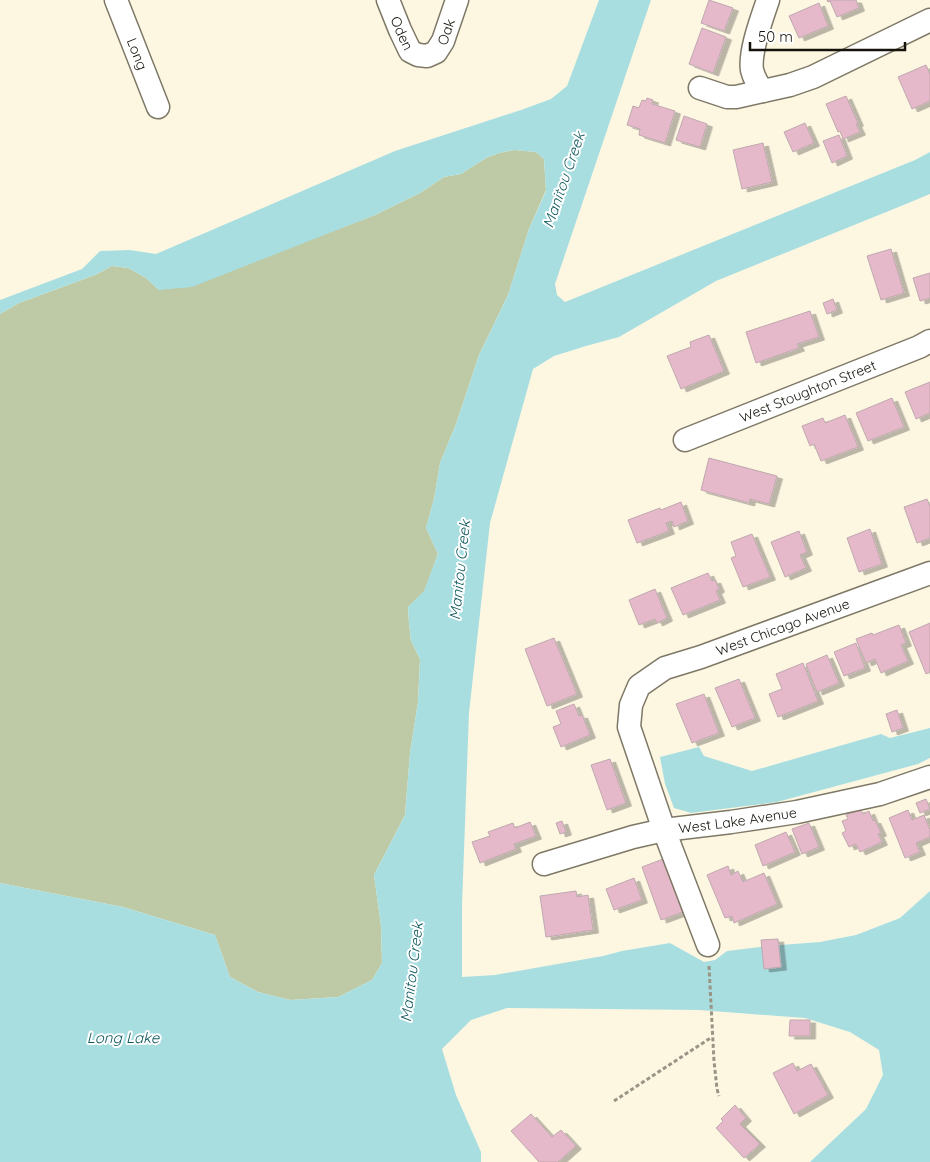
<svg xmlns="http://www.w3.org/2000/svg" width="930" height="1162" font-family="Quicksand,sans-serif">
  <defs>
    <filter id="shadow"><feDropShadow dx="5.5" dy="3" stdDeviation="0" flood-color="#0004"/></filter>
  </defs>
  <rect width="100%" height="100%" fill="#fdf7e2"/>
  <polygon fill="#bdcaa5" points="514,150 536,152 544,159 546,190 529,229 508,295 479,355 456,424 440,463 434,499 426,528 438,554 424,592 408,607 409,623 411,641 420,659 418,702 410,753 405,815 374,875 381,926 382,963 372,980 338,997 290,1000 258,992 230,977 215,935 123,907 0,883 0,314 19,303 95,275 112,266 128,268 146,278 159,290 286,249 375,215 420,193 444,177 461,174 486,158 499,153"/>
  <g fill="#a9dee1">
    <polygon points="599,0 651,0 555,284 557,295 565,302 915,160 930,152 930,194 906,204 716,281 619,337 586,346 554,356 533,369 490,523 469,713 462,906 462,977 495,975 603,956 622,951 670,943 704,962 715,960 727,951 767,946 820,942 856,935 900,918 930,891 930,1162 810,1162 866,1109 883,1075 879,1050 850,1032 805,1018 699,1010 507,1008 471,1020 442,1049 456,1095 481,1152 481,1162 0,1162 0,883 123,907 215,935 230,977 258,992 290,1000 338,997 372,980 382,963 381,926 374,875 405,815 410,753 418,702 420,659 411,641 409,623 408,607 424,591 438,554 426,528 434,499 440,463 456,424 479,355 508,295 529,229 546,191 544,159 536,152 514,150 499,153 486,158 461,174 444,177 420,193 375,215 192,287 159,290 146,278 128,268 112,266 95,275 19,303 0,314 0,300 82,269 100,251 130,250 156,254 395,151 521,110 551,99 567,86"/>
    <polygon points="930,728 930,758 918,764 777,802 691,813 674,808 665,784 660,757 699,747 704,756 752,771 881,734 890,738"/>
  </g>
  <g fill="#e5b9c9" stroke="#bfa8af" filter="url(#shadow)">
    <polygon points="709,0 733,8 724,31 701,23"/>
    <polygon points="827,0 856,0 859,8 837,17 830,1 828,2"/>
    <polygon points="819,3 828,26 799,38 789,16"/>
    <polygon points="702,28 726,37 713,73 689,64"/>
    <polygon points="926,65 930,74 930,101 912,109 898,77"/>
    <polygon points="846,96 858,123 856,124 860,132 843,139 840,131 838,132 826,104"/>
    <polygon points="647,98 653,100 652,104 675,111 665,143 639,135 640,129 627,125 633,106 639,108 642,100 646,101"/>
    <polygon points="684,116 707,124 700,147 676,140"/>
    <polygon points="805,123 814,143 793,152 784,132"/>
    <polygon points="839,135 847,156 832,163 823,141"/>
    <polygon points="763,143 772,182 742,189 733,150"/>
    <polygon points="891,249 904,293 881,300 867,256"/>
    <polygon points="930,273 930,298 920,301 913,278"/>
    <polygon points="833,299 837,310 827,314 823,303"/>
    <polygon points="810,311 819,337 797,344 799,348 756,363 746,332"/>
    <polygon points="709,335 724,371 681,389 667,356 691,347 690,342"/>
    <polygon points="930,382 930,413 916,419 905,392"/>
    <polygon points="892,398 904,427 868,441 856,413"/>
    <polygon points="845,415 858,447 821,461 814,444 810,446 802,426 823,418 825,423"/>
    <polygon points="709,458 777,476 769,504 750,499 749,503 701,490"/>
    <polygon points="927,499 930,506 930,538 917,543 904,507"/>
    <polygon points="681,502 688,521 674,527 672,521 666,523 669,531 637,543 628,520 660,508 661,510"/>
    <polygon points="870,529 882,564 859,572 847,538"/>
    <polygon points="799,531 807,552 800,555 806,568 785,577 771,542"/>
    <polygon points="752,534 770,577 743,587 731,558 736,556 731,542"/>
    <polygon points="708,573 712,581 715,580 719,589 716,591 720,600 683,615 671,588"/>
    <polygon points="655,589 667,618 657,623 655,619 639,625 629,600"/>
    <polygon points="930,623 930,672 926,674 909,632"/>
    <polygon points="899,625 906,643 901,645 908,661 881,673 875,659 866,663 856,639 872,633 873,635"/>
    <polygon points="554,638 577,694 547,706 525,649"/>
    <polygon points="856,643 865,668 844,676 834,652"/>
    <polygon points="827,655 839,683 817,692 806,664"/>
    <polygon points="803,663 818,701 778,717 769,694 782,689 776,674"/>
    <polygon points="739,679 755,718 732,727 715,688"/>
    <polygon points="704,694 719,733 692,743 676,704"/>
    <polygon points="574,704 579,716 582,715 590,735 561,747 553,727 561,724 556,711"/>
    <polygon points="897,710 903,728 892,732 886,714"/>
    <polygon points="610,759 626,803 607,810 591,765"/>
    <polygon points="926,799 930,809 920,813 916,803"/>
    <polygon points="860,809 863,814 869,811 873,821 875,820 881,833 878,834 882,842 860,852 856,844 849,847 842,833 846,831 842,821 848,819 846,815"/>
    <polygon points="908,810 912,820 924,815 930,830 930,837 916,843 920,852 905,858 889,818"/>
    <polygon points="562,821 566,832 560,834 556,823"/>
    <polygon points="530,822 536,836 514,844 516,849 480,863 472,842 490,836 488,832 513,823 515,828"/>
    <polygon points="809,823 819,847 802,854 792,829"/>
    <polygon points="786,832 795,852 763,866 755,845"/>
    <polygon points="663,859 683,912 661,920 642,867"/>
    <polygon points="728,866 731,875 738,871 743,882 764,873 777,904 734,923 732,916 725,918 707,875"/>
    <polygon points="634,878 642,900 614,910 606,889"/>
    <polygon points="576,891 577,897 588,895 593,930 546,937 540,896"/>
    <polygon points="778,939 781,967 764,969 761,940"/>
    <polygon points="790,1020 810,1020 810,1036 789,1036"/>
    <polygon points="793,1063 797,1071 811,1064 828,1095 794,1114 773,1073"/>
    <polygon points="735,1105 746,1118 740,1124 760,1144 744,1158 716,1128 723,1121 721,1119"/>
    <polygon points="531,1114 552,1137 561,1130 576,1146 558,1162 539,1162 511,1131"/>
  </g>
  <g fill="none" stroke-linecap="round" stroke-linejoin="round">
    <defs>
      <g id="minor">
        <path id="s1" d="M116 0 158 107"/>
        <path id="s2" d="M388 0 400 30 410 51 418 55 427 56 436 52 443 41 457 0"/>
        <polyline points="700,88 727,97 736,97 790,85 813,77 930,20"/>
        <path d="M763 91C758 85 754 78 752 70 749 52 762 18 768 0"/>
        <path id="s3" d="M685 440 919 347 930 341"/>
        <path id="s4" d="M544 864 633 837 664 830 731 822 797 812 880 794 930 777"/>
        <path id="s5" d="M708 945 664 830 629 727 631 705 639 686 665 668 701 657 930 573"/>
      </g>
    </defs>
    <use href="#minor" stroke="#7e7866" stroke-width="25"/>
    <g stroke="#999586" stroke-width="3" stroke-dasharray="4 2.5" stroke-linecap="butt">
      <polyline points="709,966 714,1061 717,1089 719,1096"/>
      <polyline points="614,1101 712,1037"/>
    </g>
    <use href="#minor" stroke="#fff" stroke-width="22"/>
  </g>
  <g text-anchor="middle" stroke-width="4" stroke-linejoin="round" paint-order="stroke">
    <g font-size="14" fill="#15130b" stroke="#fff">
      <text dy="5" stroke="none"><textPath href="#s2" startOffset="106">Oak</textPath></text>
      <text dy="5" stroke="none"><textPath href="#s2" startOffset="36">Oden</textPath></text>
      <text dy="5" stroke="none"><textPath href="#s1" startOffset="58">Long</textPath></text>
      <text dy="5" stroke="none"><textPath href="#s3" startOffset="132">West Stoughton Street</textPath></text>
      <text dy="5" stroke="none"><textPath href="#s5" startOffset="431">West Chicago Avenue</textPath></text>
      <text dy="5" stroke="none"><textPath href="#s4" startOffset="199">West Lake Avenue</textPath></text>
    </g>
    <g font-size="15" font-style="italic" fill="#0e585d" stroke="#fff">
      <text transform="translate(564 180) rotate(-71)" y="5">Manitou Creek</text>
      <text transform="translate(460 570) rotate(-84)" y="5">Manitou Creek</text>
      <text transform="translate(412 972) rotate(-83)" y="5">Manitou Creek</text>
      <text x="123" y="1043">Long Lake</text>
    </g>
  </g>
  <path d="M750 42v8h155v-8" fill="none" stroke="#15130b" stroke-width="2.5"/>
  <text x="758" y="42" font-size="15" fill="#15130b" stroke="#ffffff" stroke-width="4" paint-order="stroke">50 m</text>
</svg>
